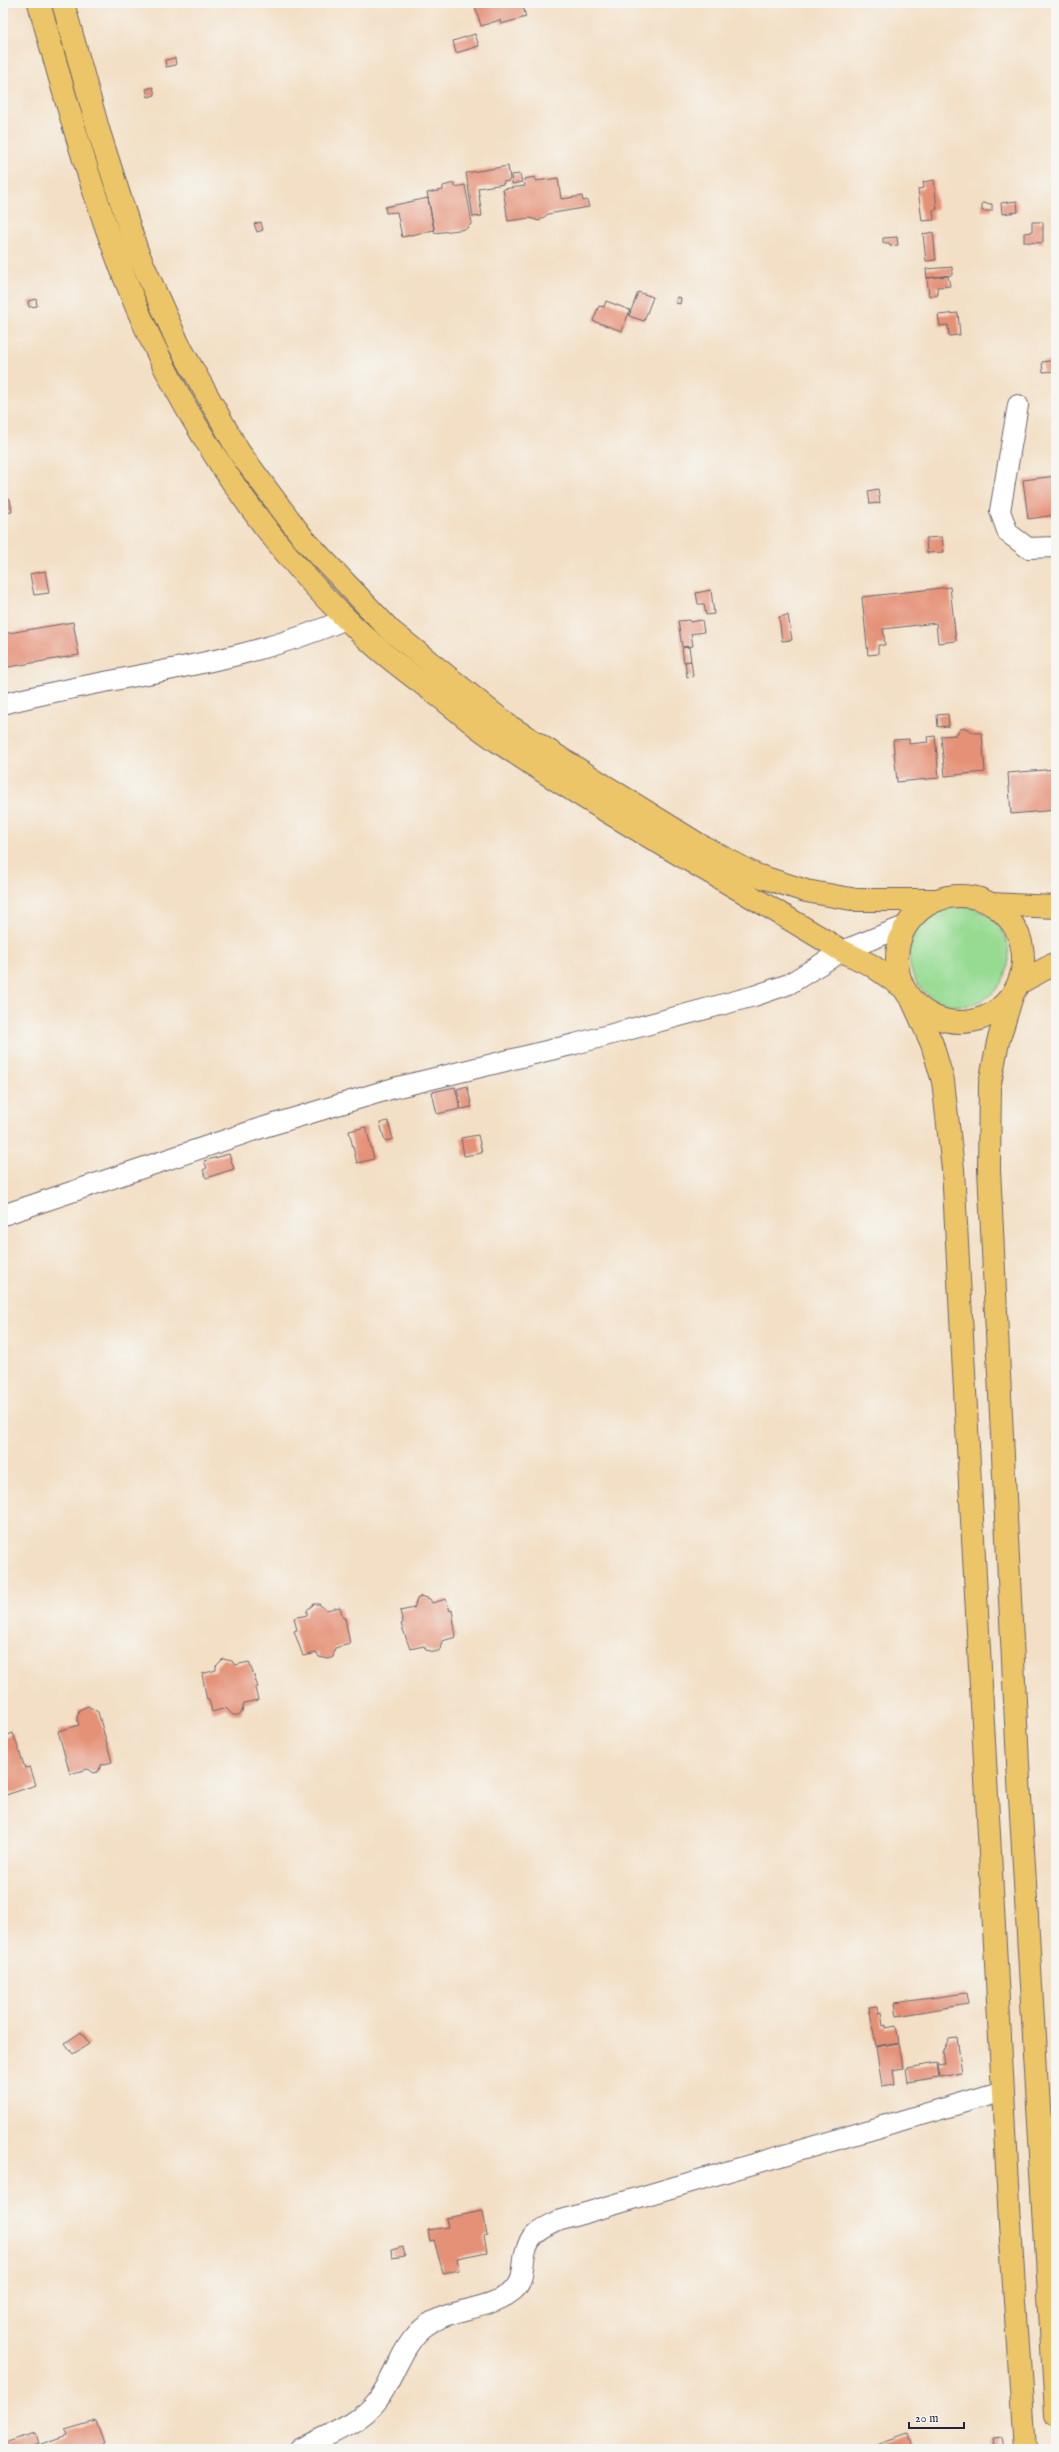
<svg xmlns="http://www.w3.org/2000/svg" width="1059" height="2452" font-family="'IM FELL English',serif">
  <rect width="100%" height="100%" fill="#f6f6f2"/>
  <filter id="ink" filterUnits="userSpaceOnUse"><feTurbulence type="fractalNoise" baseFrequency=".025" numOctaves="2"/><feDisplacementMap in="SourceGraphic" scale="8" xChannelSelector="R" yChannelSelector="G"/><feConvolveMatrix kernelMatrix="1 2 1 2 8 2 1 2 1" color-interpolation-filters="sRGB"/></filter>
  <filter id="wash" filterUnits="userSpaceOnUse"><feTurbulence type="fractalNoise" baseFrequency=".012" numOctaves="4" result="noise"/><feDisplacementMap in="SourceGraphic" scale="16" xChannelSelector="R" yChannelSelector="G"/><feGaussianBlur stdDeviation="0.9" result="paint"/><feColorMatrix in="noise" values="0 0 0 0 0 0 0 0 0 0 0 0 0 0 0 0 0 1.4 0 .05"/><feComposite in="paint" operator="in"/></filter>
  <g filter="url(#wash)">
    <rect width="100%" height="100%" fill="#f3dfc5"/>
    <circle fill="#97db93" stroke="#5c7e67" cx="959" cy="956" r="50"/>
    <g id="blocks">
      <g fill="#e59177">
        <polygon points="474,3 522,3 526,17 501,24 500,20 481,26"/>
        <polygon points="475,34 479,46 456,53 453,41"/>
        <polygon points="175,58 176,65 166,67 165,60"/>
        <polygon points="153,87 155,95 148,97 146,89"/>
        <polygon points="508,166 510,179 509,181 503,182 504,184 478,188 482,216 473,217 466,173"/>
        <polygon points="520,174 522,182 512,184 511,175"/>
        <polygon points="535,177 536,181 558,178 561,199 582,196 583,201 587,200 589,207 548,214 539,221 530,218 508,221 503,189 525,186 524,179"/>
        <polygon points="934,180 937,209 933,210 934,220 922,221 918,189 924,188 923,182"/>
        <polygon points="454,183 455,187 465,185 472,223 466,229 435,233 427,193 443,190 443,186"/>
        <polygon points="428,198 434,230 402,237 397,212 386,213 385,207"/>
        <polygon points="1017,201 1018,212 1002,214 1001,203"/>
        <polygon points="982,203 992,204 992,211 982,211"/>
        <polygon points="261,222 263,230 257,232 254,224"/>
        <polygon points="1032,222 1043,222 1043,243 1024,242 1024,233 1032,232"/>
        <polygon points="933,232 936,260 926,261 923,234"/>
        <polygon points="897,237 898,245 890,246 889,243 883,243 883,238"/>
        <polygon points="952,267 952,275 927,278 926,269"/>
        <polygon points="948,276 950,286 937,287 938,295 929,296 927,278"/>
        <polygon points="638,292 653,297 644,321 629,316"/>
        <polygon points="677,297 681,298 680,304 676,303"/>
        <polygon points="36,299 37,306 29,307 28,301"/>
        <polygon points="606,301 630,310 622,331 593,321 599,306 604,307"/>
        <polygon points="958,313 960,335 949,336 948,325 940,326 938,315"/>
        <polygon points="1056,360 1056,371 1043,372 1042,362"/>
        <polygon points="1056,476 1056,515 1028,519 1023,480"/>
        <polygon points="878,489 880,503 870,504 868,491"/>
        <polygon points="10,499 12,512 3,513 3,500"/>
        <polygon points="942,537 944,552 927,553 926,538"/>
        <polygon points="45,571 49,593 34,595 30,574"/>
        <polygon points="950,587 956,641 938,643 936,623 883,629 885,645 878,645 878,654 868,655 862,597"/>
        <polygon points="711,590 714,614 706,615 704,604 698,604 696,593"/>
        <polygon points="788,615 792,640 782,641 779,617"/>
        <polygon points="689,620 690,622 702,620 704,632 691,634 693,646 682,647 678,621"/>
        <polygon points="73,622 79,655 3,668 3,634"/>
        <polygon points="689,647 691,661 684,662 682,648"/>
        <polygon points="691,661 693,676 687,677 685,662"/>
        <polygon points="948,714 949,726 938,727 937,715"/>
        <polygon points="965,728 975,733 982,733 985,772 945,776 941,736 956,735 960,729"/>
        <polygon points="935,736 939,778 897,782 893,740 909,739 909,744 928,742 927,737"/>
        <polygon points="1056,769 1056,810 1011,814 1008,773"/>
        <polygon points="467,1086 472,1107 461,1109 457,1089"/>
        <polygon points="455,1087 460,1109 437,1114 432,1092"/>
        <polygon points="388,1121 393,1139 385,1141 380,1123"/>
        <polygon points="366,1127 374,1159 357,1163 349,1131"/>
        <polygon points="478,1135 482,1153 464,1156 461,1138"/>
        <polygon points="229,1154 234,1169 206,1178 203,1170 207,1168 204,1161"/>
        <polygon points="1054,1507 1056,1507 1056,1525 1055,1525"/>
        <polygon points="421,1596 430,1599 432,1603 446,1599 450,1611 452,1610 456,1637 442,1641 440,1650 435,1652 426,1650 424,1646 410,1649 401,1624 403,1623 400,1611 414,1608 417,1599"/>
        <polygon points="314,1604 319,1604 326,1610 340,1607 343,1618 345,1618 350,1644 335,1648 333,1657 329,1659 319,1657 317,1653 303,1656 294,1631 297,1630 294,1618 307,1615 307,1610"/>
        <polygon points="223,1659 232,1661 235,1665 249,1662 258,1687 255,1688 258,1700 244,1703 242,1712 238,1715 233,1715 226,1708 212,1712 209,1700 207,1700 202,1674 216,1670 216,1666"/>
        <polygon points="88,1706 98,1712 112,1762 101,1765 98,1772 94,1773 88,1769 70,1774 58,1731 79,1725 77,1718 79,1710"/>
        <polygon points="13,1733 25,1768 30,1767 36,1785 3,1796 3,1737"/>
        <polygon points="966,1993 968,2004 897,2016 895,2003"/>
        <polygon points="877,2006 878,2013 881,2012 883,2026 886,2025 886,2028 896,2026 899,2042 876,2046 869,2007"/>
        <polygon points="81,2032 89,2044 73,2054 65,2043"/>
        <polygon points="957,2037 962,2073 940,2077 938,2065 944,2064 942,2053 949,2038"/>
        <polygon points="899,2043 903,2068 893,2070 895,2084 882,2086 876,2047"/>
        <polygon points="937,2063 939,2077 908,2082 906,2068"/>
        <polygon points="483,2211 487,2235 484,2236 487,2252 457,2258 459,2270 443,2273 434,2240 430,2241 428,2230 448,2227 446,2218"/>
        <polygon points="403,2247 405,2256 392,2258 391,2250"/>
        <polygon points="96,2421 104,2443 101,2444 103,2449 43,2449 41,2444 67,2435 65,2430"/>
        <polygon points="36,2433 39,2444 25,2449 4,2449 3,2443"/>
        <polygon points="908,2435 913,2449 868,2449"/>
        <polygon points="1002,2437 1004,2449 995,2449 993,2438"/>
      </g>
    </g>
  </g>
  <g filter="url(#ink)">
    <use href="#blocks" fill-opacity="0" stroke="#6b646b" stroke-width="1"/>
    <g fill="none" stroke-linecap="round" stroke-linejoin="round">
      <defs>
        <g id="minor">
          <polyline points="1018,405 1000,511 1008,533 1028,548 1056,547"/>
          <path d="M3 704C118 674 237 667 346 619"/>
          <polyline points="3,1215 261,1128 394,1088 575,1044 754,996 789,984 842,951 905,926"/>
          <path d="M300 2449C325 2436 360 2424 377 2401 395 2378 402 2342 427 2325 453 2307 489 2311 514 2290 526 2280 521 2261 527 2247 532 2233 546 2227 558 2221L1003 2091"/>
        </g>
        <g id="major">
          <path d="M39 3C62 87 85 170 115 252 167 398 258 541 374 645 395 664 418 680 440 697 459 712 477 728 497 741 608 817 727 880 842 951L871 965 901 986"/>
          <polyline points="63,3 99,132 137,251 178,343 239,452 303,538 390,630 509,726 698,844 756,875 806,891 857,900 937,900"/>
          <circle cx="960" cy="959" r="63"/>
          <polyline points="991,904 1056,907"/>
          <polyline points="1019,983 1056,963"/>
          <polyline points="1012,996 998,1042 990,1083 989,1169 1018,1763 1056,2414"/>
          <polyline points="914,1004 932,1044 943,1081 953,1169 1011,2241 1025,2449"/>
        </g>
      </defs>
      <use href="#minor" stroke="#6b646b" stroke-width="22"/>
      <use href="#major" stroke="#6b646b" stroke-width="24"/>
      <use href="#minor" stroke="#fff" stroke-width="20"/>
      <use href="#major" stroke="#edc569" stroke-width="22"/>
    </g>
  </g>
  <rect width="1059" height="2452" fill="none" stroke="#f6f6f2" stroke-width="16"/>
  <path d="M909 2422v6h55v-6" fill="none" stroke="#22223b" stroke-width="2"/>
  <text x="915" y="2422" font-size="12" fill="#22223b" stroke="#f6f6f2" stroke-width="3" paint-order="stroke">20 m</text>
</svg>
